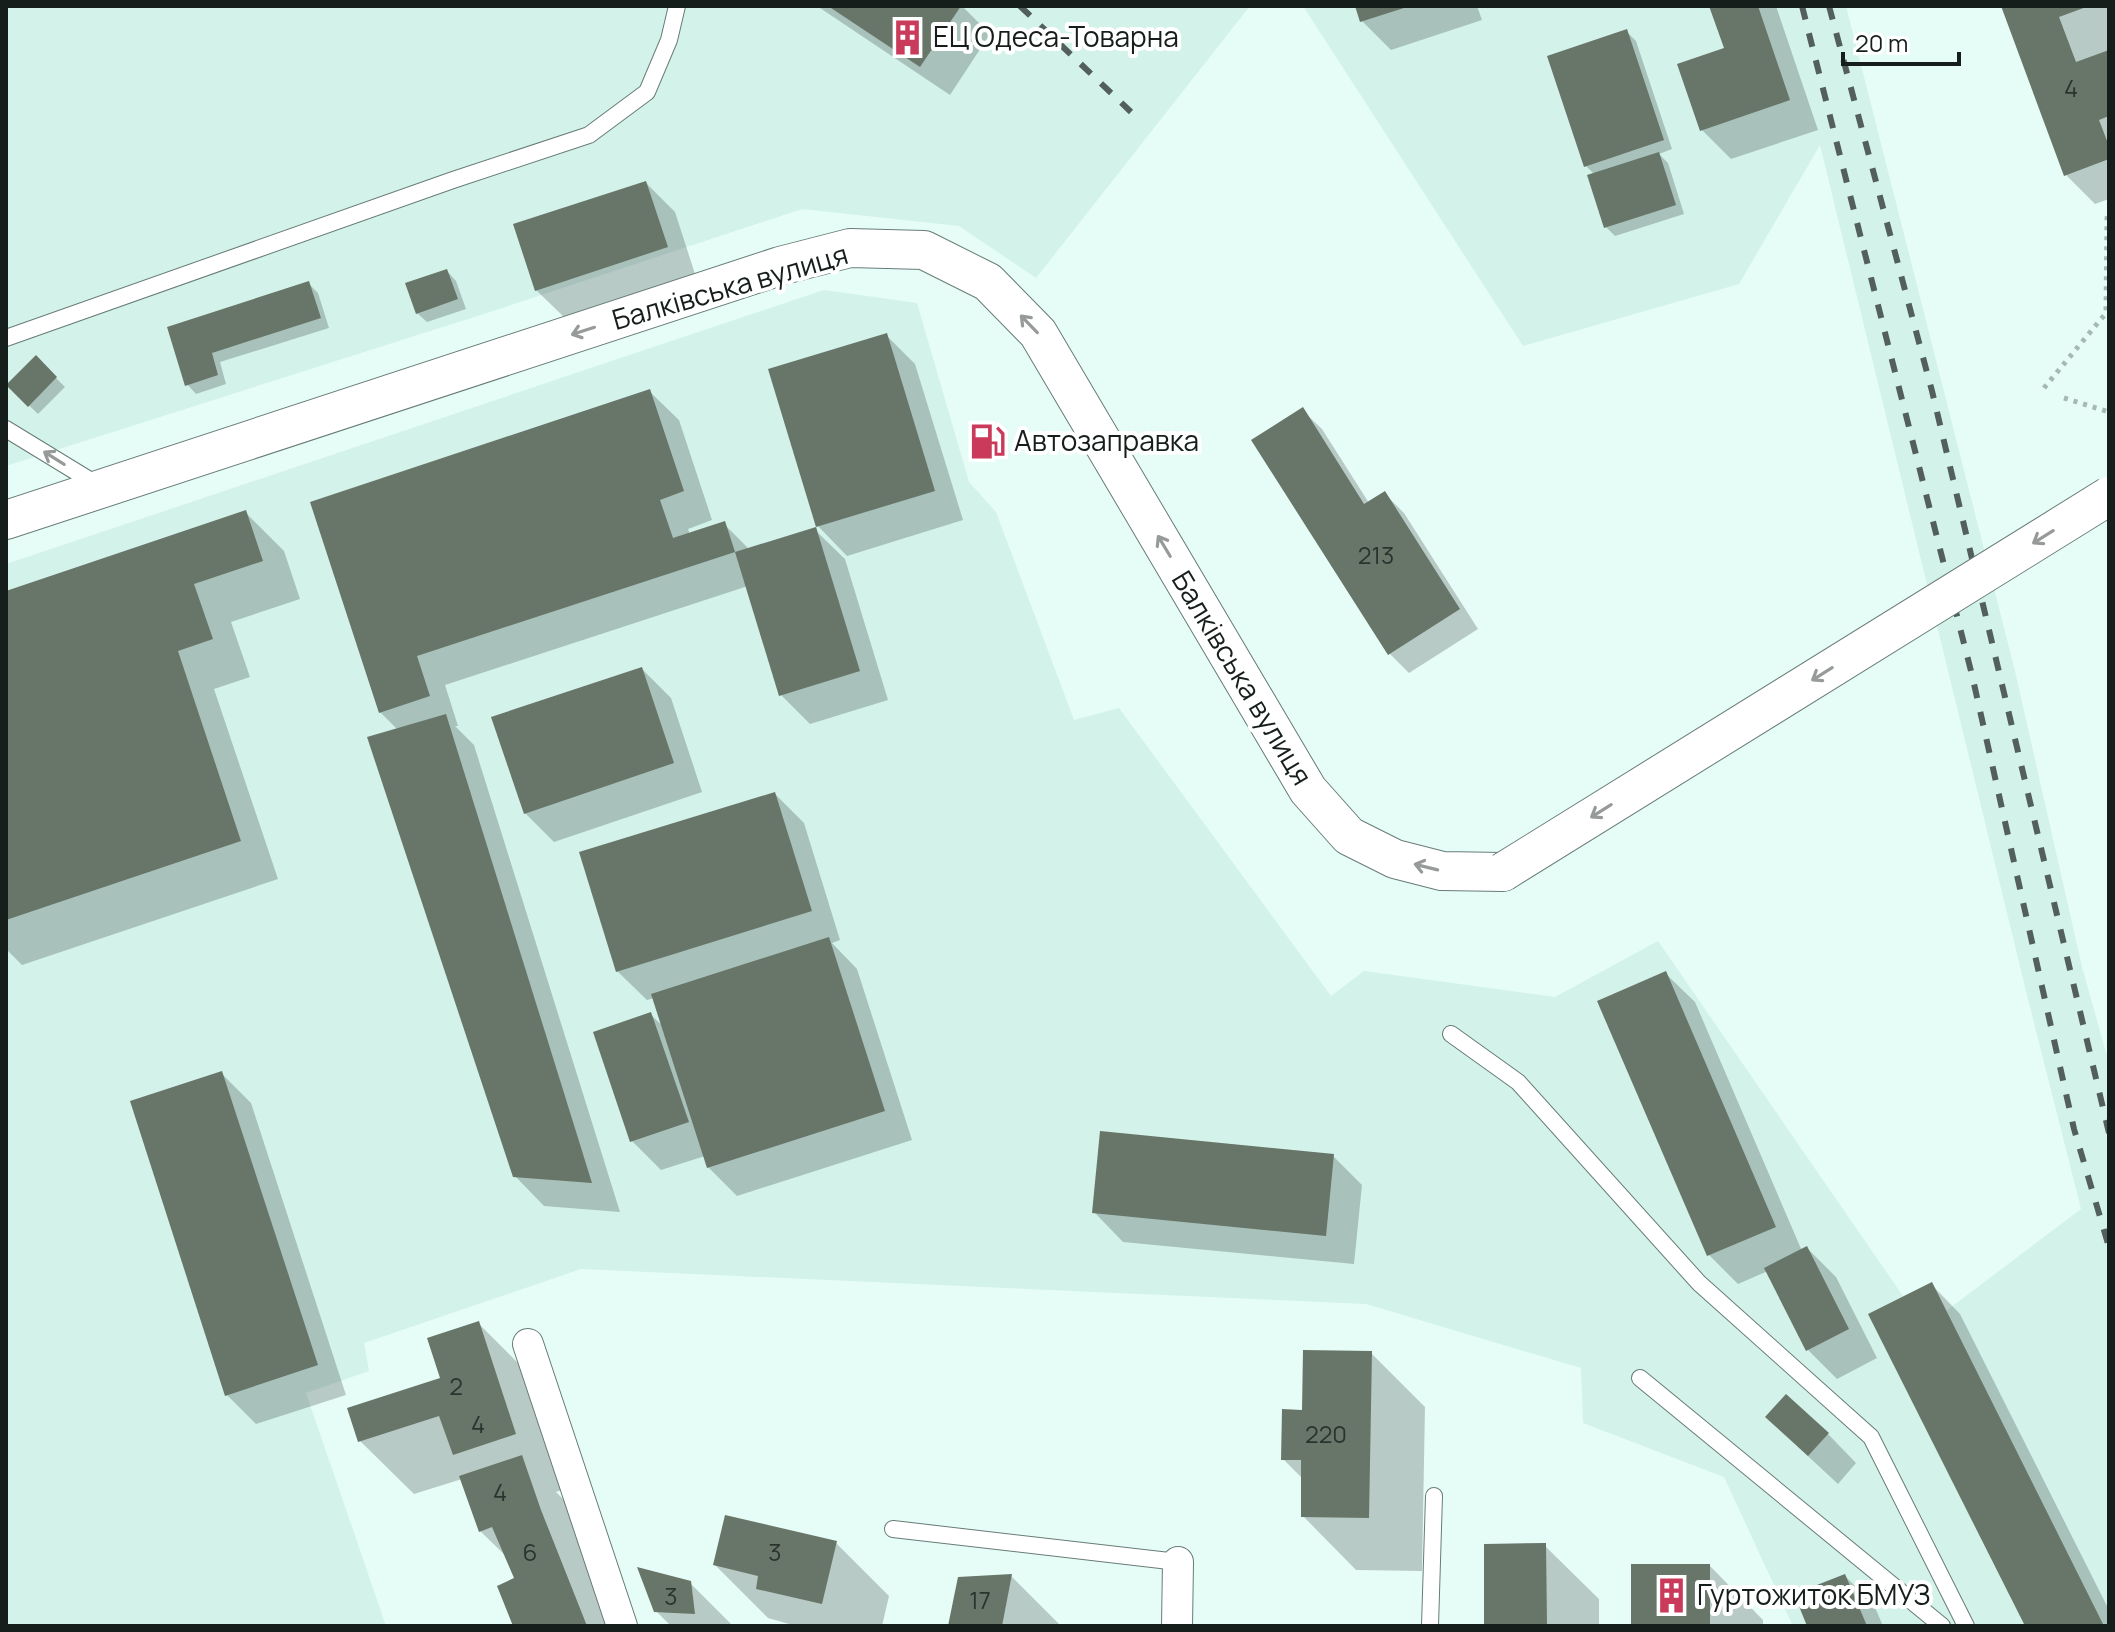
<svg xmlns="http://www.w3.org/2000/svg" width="2115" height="1632" font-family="Manrope,sans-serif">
  <rect width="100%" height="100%" fill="#e6fdf7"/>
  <g fill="#d2f2ea">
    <polygon points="6,6 1250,6 1036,278 959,226 802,209 490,312 6,466"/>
    <polygon points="1303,6 1846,6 2015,671 2082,967 2109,1063 2109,1626 1793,1626 1724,1477 1583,1423 1581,1368 1366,1304 581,1269 364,1343 369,1371 306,1393 386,1626 6,1626 6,564 824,290 917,303 969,482 996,512 1074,720 1119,708 1331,996 1364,971 1555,997 1658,941 1903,1296 1932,1282 1942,1314 2081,1209 2027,995 1820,145 1739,284 1523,346"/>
  </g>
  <g fill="#0003">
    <polygon points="817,6 962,6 990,34 950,95"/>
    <polygon points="1357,6 1477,6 1482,20 1391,50 1362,21"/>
    <polygon points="1711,6 1776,6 1818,130 1731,159 1702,130 1726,49"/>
    <polygon points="2004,6 2109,6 2109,199 2095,204 2066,175"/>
    <polygon points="1627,32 1636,41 1672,149 1659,154 1668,163 1684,214 1615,236 1606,227 1595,175 1586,166"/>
    <polygon points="646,183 675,212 696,277 566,319 536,290"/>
    <polygon points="447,271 456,281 466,309 427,322 417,313"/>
    <polygon points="308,283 318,293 329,328 220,362 226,384 196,394 187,384 169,328"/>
    <polygon points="886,335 915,364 963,520 847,556 818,526"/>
    <polygon points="36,358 65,387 38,414 9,386"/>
    <polygon points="649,391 679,420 712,520 688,529 690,535 724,524 750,550 815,530 845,559 888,700 810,724 781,695 748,586 445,685 458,726 455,726 474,745 620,1212 544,1206 515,1176 398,730 380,712 312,503"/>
    <polygon points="1302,410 1322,429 1369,503 1384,493 1404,513 1478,629 1409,673 1389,653"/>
    <polygon points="245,512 284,551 300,599 231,622 250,677 214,689 278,879 22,965 6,949 6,593"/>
    <polygon points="642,669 671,698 702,792 554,842 525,813"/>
    <polygon points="775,794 804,823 840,940 832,943 857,969 912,1140 737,1196 708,1167 705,1156 661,1170 632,1141 651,1015 664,1027 654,998 647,1000 617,971"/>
    <polygon points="1665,973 1695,1002 1802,1251 1807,1248 1836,1277 1877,1358 1837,1379 1808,1350 1768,1271 1738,1284 1709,1255"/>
    <polygon points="222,1074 251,1103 346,1395 256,1424 227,1395"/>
    <polygon points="1333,1156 1362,1185 1354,1264 1123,1242 1094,1212"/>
    <polygon points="1931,1284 1960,1314 2109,1610 2109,1626 2027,1626"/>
    <polygon points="478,1323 532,1377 569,1488 556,1492 575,1511 618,1626 515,1626 516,1579 507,1557 480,1531 462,1479 414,1494 360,1441 442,1379"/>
    <polygon points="1371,1353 1425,1407 1422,1571 1356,1570 1303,1516 1303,1479 1283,1459 1304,1412"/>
    <polygon points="1828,1434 1856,1463 1838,1484 1797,1446"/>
    <polygon points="836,1543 889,1596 882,1626 796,1626 768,1618 715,1565"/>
    <polygon points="1545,1546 1599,1599 1599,1626 1486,1626"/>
    <polygon points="1710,1566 1763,1620 1763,1626 1633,1626"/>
    <polygon points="1011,1576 1061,1626 950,1626"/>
    <polygon points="1845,1576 1874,1605 1883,1626 1809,1626"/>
    <polygon points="690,1583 733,1626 671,1626 656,1611"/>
  </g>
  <g fill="#687569">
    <polygon points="828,6 961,6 920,67"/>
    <polygon points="1355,6 1407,6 1407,7 1360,22"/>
    <polygon points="1709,6 1758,6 1790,100 1700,131 1677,64 1724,48"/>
    <polygon points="2001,6 2089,6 2059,17 2076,62 2109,50 2109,116 2099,120 2109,146 2109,159 2064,176"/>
    <polygon points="1627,29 1664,140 1584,167 1547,56"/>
    <polygon points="1659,152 1676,205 1604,228 1587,175"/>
    <polygon points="646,181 668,247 535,291 513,224"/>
    <polygon points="447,269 458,299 416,314 405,283"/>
    <polygon points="309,281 321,318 212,353 218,375 185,386 167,327"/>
    <polygon points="887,333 935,491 816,527 768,369"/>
    <polygon points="36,355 57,377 28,407 6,385"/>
    <polygon points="650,389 684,491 660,500 673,538 725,521 735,552 417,656 430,696 379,713 310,502"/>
    <polygon points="1303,407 1364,504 1385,491 1460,609 1388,655 1251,440"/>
    <polygon points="246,510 263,561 194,584 213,639 178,651 241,841 6,920 6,591"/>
    <polygon points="816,527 860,671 779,696 735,552"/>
    <polygon points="642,667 674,763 524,814 491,717"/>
    <polygon points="446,714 592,1183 513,1177 367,737"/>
    <polygon points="775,792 812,911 616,972 579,852"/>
    <polygon points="829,937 885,1111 707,1168 651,994"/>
    <polygon points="1666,971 1776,1227 1707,1256 1597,1001"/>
    <polygon points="651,1012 689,1122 630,1142 593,1032"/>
    <polygon points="222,1071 318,1365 225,1396 130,1101"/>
    <polygon points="1100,1131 1334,1154 1326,1236 1092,1213"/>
    <polygon points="1807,1246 1849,1329 1806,1351 1764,1268"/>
    <polygon points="1932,1282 2104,1626 2025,1626 1868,1314"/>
    <polygon points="479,1321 516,1434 453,1455 439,1416 358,1442 347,1408 440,1378 427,1338"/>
    <polygon points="1303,1350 1372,1351 1369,1518 1301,1517 1301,1460 1281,1460 1282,1409 1302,1410"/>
    <polygon points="1786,1394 1829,1433 1808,1456 1765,1417"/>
    <polygon points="522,1455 541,1510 587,1626 513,1626 497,1586 514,1578 492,1527 479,1532 459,1476"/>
    <polygon points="725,1515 837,1541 822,1604 756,1589 758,1576 713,1565"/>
    <polygon points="1546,1543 1547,1626 1484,1626 1484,1544"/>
    <rect x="1631" y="1564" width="79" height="62"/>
    <polygon points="637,1567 691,1581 695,1614 654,1612"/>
    <polygon points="1012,1574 1002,1626 948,1626 958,1577"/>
    <polygon points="1845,1574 1867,1626 1807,1626 1794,1594"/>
  </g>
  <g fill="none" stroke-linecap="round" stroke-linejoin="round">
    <defs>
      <g id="service">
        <polyline points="6,338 453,180 589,135 647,92 669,40 677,6"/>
        <polyline points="6,429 101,487"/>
        <polyline points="1451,1034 1518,1082 1699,1283 1871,1437 1966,1626"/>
        <polyline points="1640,1378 1942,1626"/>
        <polyline points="893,1529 1178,1562"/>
        <polyline points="1430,1626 1434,1496"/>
      </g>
      <g id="minor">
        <polyline points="528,1344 622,1626"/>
        <polyline points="1177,1626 1178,1562"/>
      </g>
      <polyline id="tertiary" points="6,520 780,266 850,248 924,250 988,282 1038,333 1308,790 1349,836 1395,859 1442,871 1503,872"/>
    </defs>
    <use href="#service" stroke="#687c77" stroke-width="18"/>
    <use href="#minor" stroke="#687c77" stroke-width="32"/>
    <use href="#tertiary" stroke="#687c77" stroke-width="40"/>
    <g stroke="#a6b8b3" stroke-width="5" stroke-dasharray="4 6" stroke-linecap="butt">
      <polyline points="2044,388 2106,313 2107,218 2109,211"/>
      <polyline points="2064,398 2109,412"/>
    </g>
    <use href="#service" stroke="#fff" stroke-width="16"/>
    <use href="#minor" stroke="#fff" stroke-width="30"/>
    <use href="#tertiary" stroke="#fff" stroke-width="38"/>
    <g stroke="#535f5c" stroke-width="6" stroke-dasharray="14 14" stroke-linecap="butt">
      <polyline points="1020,6 1131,112"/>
      <polyline points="1802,6 1972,675 2074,1129 2109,1247"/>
      <polyline points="1829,6 1932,391 2109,1133"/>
    </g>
    <defs>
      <polyline id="tertiary-bridge" points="1503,872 2109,496"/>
    </defs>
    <use href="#tertiary-bridge" stroke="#687c77" stroke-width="40" stroke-linecap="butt"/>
    <use href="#tertiary-bridge" stroke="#fff" stroke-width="38"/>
  </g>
  <defs><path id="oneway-shaft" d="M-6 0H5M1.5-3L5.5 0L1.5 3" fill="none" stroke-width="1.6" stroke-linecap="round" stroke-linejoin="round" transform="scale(2)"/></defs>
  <g stroke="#969a99">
    <use href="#oneway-shaft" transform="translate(1029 324) rotate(-134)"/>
    <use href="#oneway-shaft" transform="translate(583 331) rotate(162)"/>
    <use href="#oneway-shaft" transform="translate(54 458) rotate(-148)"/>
    <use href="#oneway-shaft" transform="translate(2043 537) rotate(148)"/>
    <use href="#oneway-shaft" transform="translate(1164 546) rotate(-121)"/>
    <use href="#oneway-shaft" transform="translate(1822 674) rotate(148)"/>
    <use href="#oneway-shaft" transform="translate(1601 811) rotate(148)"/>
    <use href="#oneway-shaft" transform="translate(1426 867) rotate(-166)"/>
  </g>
  <defs>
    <symbol id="building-bare" viewBox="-9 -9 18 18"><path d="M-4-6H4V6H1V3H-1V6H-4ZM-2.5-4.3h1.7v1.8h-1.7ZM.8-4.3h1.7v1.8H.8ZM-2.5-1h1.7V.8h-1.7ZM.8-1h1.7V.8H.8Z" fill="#ca3a5a" stroke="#fff" stroke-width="2.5" paint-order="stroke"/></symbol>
    <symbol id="fuel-bare" viewBox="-9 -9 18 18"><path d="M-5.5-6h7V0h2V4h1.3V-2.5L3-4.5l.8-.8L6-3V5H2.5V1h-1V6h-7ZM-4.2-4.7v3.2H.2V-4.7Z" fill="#ca3a5a" stroke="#fff" stroke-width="2.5" paint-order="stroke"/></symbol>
  </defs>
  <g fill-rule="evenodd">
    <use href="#building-bare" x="882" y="12" width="51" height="51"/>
    <use href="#fuel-bare" x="962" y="416" width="51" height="51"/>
    <use href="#building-bare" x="1646" y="1570" width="51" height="51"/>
  </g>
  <g text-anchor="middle" stroke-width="8" stroke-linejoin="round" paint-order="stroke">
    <g font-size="24" fill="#2a342f">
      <text x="2071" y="97">4</text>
      <text x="1376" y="564">213</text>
      <text x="456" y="1395">2</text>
      <text x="478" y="1433">4</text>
      <text x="1326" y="1443">220</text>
      <text x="500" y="1501">4</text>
      <text x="530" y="1561">6</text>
      <text x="775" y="1561">3</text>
      <text x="671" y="1605">3</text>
      <text x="980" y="1609">17</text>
    </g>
    <g font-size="28" fill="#161e1c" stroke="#fff" text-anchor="start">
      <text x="933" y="47">ЕЦ Одеса-Товарна</text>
      <text x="1014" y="451">Автозаправка</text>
      <text x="1697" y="1605">Гуртожиток БМУЗ</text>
    </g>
    <g font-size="28" fill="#161e1c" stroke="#fff">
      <text transform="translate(730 287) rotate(-16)" y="10">Балківська вулиця</text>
      <text transform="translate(1242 678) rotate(59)" y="10">Балківська вулиця</text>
    </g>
  </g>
  <rect width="2115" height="1632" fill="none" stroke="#161e1c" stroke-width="16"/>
  <path d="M1843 52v12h116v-12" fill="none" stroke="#161e1c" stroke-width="4"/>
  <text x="1855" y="52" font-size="24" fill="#161e1c" stroke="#ffffff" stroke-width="6" paint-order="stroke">20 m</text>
</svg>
